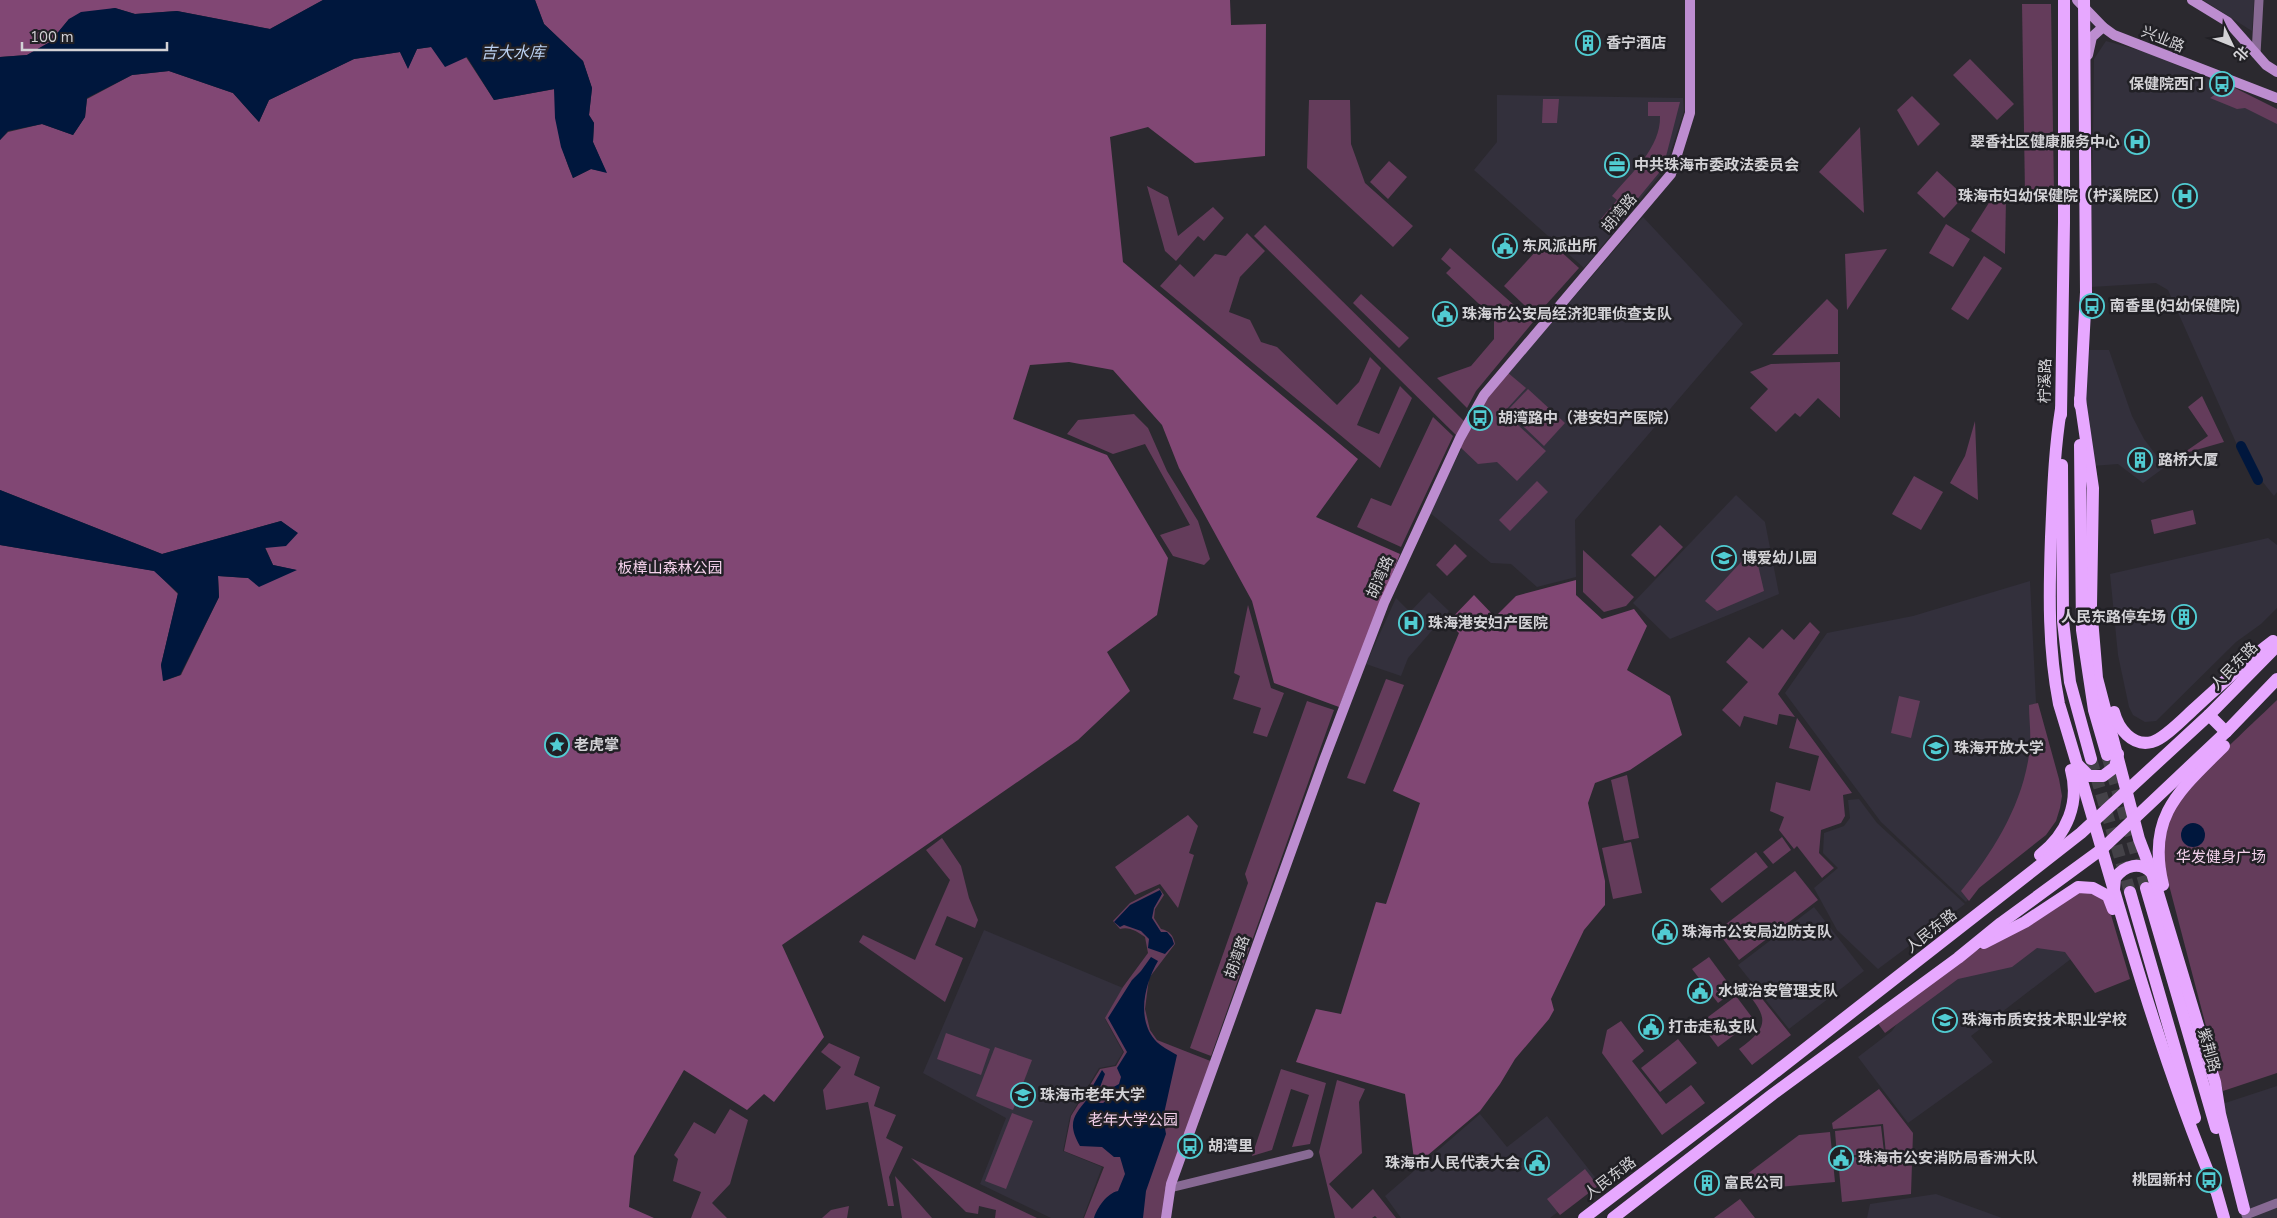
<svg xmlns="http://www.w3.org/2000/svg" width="2277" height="1218" font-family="'Nunito Sans','Noto Sans SC',sans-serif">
  <rect width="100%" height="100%" fill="#2b292f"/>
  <g fill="#33303c">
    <polygon points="2203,0 2254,0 2252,31"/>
    <polygon points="2106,41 2149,53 2277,109 2277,492 2274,496 2242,456 2168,290 2156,283 2091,287 2094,59"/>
    <polygon points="1497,95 1683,98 1684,111 1665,169 1584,268 1474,170 1497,142"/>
    <polygon points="1643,217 1743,324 1575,520 1576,577 1537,587 1511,564 1491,563 1429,512 1488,397"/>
    <polygon points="2085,350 2109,350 2132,416 2144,439 2165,467 2143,483 2118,464 2092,466 2082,398"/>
    <polygon points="1736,495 1765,522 1779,594 1670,639 1633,603"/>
    <polygon points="2268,538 2277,545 2277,608 2261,624 2236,642 2156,721 2145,722 2133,715 2129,707 2118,655 2110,574"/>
    <polygon points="2030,581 2036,702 2059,794 1966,902 1881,822 1785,693 1827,633 1913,616"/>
    <polygon points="1429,592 1449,611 1408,658 1401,676 1366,664 1396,598 1410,612"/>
    <polygon points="1859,799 1877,823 1965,904 1878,969 1837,930 1814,888 1838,868 1823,853 1824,833 1844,826 1850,818 1848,800"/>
    <polygon points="1814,907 1864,971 1789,1029 1738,965"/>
    <polygon points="2062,907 2107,931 1971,1036 1993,1062 1908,1123 1858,1057 1892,1031 1907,1009"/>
    <polygon points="984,930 1123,988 1105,1019 1123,1052 1115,1065 1099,1068 1070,1116 1063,1151 1102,1167 1083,1218 1051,1218 980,1184 1006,1118 923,1073"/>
    <polygon points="2277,1086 2277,1218 2247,1218 2219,1105"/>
    <polygon points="1480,1114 1507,1147 1547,1116 1598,1181 1550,1218 1401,1218 1385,1196"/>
    <polygon points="1936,1194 2002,1218 1867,1218 1870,1204"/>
  </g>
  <g fill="#643c5b">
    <polygon points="2022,4 2051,4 2054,194 2025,194"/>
    <polygon points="1970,59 2014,104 1997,120 1953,75"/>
    <polygon points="2229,85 2277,109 2277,124 2245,108 2237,109 2210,98"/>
    <polygon points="1912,96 1940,124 1918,146 1897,110"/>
    <polygon points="1543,99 1559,99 1557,123 1542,123"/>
    <polygon points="1309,100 1350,100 1351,144 1365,183 1413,226 1393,247 1307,168"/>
    <path d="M1648 102H1680L1663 168 1612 230 1600 220 1617 200 1612 196C1631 173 1661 148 1660 116H1648Z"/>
    <polygon points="1860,127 1864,213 1819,172"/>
    <polygon points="1389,161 1407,177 1388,199 1370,182"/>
    <polygon points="1937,171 1964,196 1944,218 1917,193"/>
    <polygon points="1147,186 1168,197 1178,236 1213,207 1224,218 1204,241 1198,236 1176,261 1165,251"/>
    <polygon points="1992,198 2006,198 2005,254 1971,231"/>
    <polygon points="1946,224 1970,239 1953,267 1929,253"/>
    <polygon points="1265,225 1465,422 1457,436 1254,236"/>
    <polygon points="1247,233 1265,251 1240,277 1229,312 1250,320 1261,342 1277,347 1337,405 1359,382 1370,357 1381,368 1357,425 1379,434 1400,386 1412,398 1380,468 1160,286 1180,264 1194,277 1215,254 1226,256"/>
    <polygon points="1547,239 1579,268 1536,316 1504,286"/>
    <polygon points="1450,248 1533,322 1476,391 1467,408 1437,378 1471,366 1494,339 1494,318 1446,273 1451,268 1441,259"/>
    <polygon points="1887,249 1847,310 1845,254"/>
    <polygon points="1984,256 2002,268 1968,320 1951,309"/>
    <polygon points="1361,294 1409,338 1399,348 1353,303"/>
    <polygon points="1827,299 1838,310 1838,354 1772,355"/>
    <polygon points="1840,362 1840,418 1818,398 1800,417 1795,413 1776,432 1750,408 1768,389 1750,372 1771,364"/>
    <polygon points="1507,372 1526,388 1504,412 1546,451 1517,481 1497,462 1478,464 1458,445 1486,396"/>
    <polygon points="1528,389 1565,423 1544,446 1507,411"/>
    <polygon points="2202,396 2224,442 2182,454 2208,436 2188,407"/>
    <polygon points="1134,414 1148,428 1167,471 1198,521 1210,559 1204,565 1173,556 1160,535 1190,525 1145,444 1113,454 1067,434 1078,420"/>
    <polygon points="1433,417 1453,436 1401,547 1357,527 1371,498 1391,506"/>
    <polygon points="1975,421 1978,500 1950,483 1965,456"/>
    <polygon points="1914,476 1943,492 1921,530 1892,514"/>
    <polygon points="1537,481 1548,492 1510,531 1499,520"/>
    <polygon points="2193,510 2196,524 2154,534 2151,520"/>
    <polygon points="1660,525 1683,547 1655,577 1631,555"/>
    <polygon points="1455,544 1467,556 1447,576 1436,565"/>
    <polygon points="1754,548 1764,591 1717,611 1705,601"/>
    <polygon points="1583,550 1634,597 1626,606 1604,612 1583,592"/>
    <polygon points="1248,605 1271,688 1284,693 1267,737 1253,733 1261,708 1233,699 1240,676 1234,673"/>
    <polygon points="1810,622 1820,632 1778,694 1795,717 1779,714 1777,725 1744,716 1740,727 1722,710 1748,682 1726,662 1749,637 1763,649 1782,629 1794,640"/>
    <polygon points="1386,679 1404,685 1365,784 1347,778"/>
    <polygon points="1899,696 1920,701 1911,738 1891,733"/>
    <path d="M2277 700V1073L2223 1091 2164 866C2164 855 2162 842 2164 831 2171 795 2249 728 2277 700Z"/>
    <polygon points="1307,701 1334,710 1211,1056 1190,1048 1248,883 1245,874"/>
    <path d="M2038 703 2059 779 2062 796 2060 808 2056 821 2046 835 1979 888 1969 901 1961 891C1993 853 2022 805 2029 755 2032 739 2029 721 2029 705Z"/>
    <polygon points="1797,718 1852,793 1843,795 1845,816 1841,823 1821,830 1819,853 1834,868 1822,878 1797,846 1794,849 1779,830 1784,817 1770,811 1776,782 1810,791 1819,756 1789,748"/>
    <polygon points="1627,775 1639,838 1624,841 1611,780"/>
    <polygon points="1188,815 1198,826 1189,853 1194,855 1178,908 1160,884 1135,895 1115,867"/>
    <polygon points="1782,837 1791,850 1773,864 1763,852"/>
    <polygon points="942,838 961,866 969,898 978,920 975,928 947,916 935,945 963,958 945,1002 859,942 863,935 915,960 950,880 926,850"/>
    <polygon points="1631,842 1642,893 1613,899 1602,848"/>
    <polygon points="1756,852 1768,867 1722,903 1710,889"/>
    <polygon points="1795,871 1818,900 1739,960 1717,931"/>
    <path d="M1159 888 1164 895 1155 909 1154 918 1161 929C1170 931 1173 935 1175 944L1149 978 1145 1009 1150 1030 1157 1040 1213 1062 1165 1218H1084L1104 1167 1064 1151 1071 1116 1100 1069 1116 1066 1124 1052 1105 1018 1123 987 1148 953 1145 937C1138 932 1129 926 1120 929L1113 921 1130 903Z"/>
    <polygon points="2077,890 2106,898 2130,979 2095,993 2065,952 2037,948 2012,967 1958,979 1885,1033 1876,1021 1959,960 2024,925"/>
    <polygon points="1709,957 1734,991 1718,1003 1692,969"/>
    <path d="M1748 981 1791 1035 1752 1065 1739 1049C1774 1024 1765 1015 1742 986Z"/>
    <polygon points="1736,996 1754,1020 1718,1047 1700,1023"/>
    <polygon points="1621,1021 1644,1051 1632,1061 1666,1104 1691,1085 1705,1103 1662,1135 1602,1053 1607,1030"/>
    <polygon points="946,1033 990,1049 981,1075 937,1059"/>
    <polygon points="1678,1039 1697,1063 1660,1092 1641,1068"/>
    <polygon points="829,1043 860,1057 854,1075 880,1087 874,1106 896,1115 886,1138 903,1147 889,1177 894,1206 888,1206 868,1102 826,1110 823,1090 841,1067 821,1052"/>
    <polygon points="995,1047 1032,1060 1013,1110 976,1096"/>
    <polygon points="1281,1069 1326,1083 1310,1144 1292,1147 1309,1095 1291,1089 1272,1150 1252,1156"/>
    <polygon points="1337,1080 1365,1089 1359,1102 1362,1153 1329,1184 1352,1209 1373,1189 1396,1218 1377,1218 1375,1216 1372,1218 1335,1218 1319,1152"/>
    <polygon points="1879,1089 1913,1133 1911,1194 1842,1202 1838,1159 1886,1154 1883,1124 1833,1129 1832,1123"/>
    <polygon points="730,1109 748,1120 730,1184 712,1203 727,1218 691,1218 701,1192 673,1181 678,1159 674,1155 694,1122 715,1134"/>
    <polygon points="1012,1113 1033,1121 1006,1189 985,1181"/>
    <polygon points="1881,1126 1884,1152 1837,1157 1835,1131"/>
    <polygon points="1830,1132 1835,1182 1745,1190 1738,1181 1799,1135"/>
    <polygon points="911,1158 1037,1218 995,1218 996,1210 979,1206 978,1214 966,1212"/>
    <polygon points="1585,1169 1598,1186 1560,1215 1547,1199"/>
    <polygon points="895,1176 932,1218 902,1218"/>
    <polygon points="1740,1199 1755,1218 1714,1218"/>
    <polygon points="849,1206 847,1218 822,1218 831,1210"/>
  </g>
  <g fill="#814774">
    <polygon points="0,0 323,0 270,29 177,11 135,14 115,8 69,19 50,42 27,55 0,57"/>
    <path d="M535 0H1230L1231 25 1266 24 1265 156 1195 163 1148 127 1110 137 1123 262 1358 459 1316 517 1400 554 1339 707 1274 683 1252 601 1179 468 1162 425 1113 370 1069 362 1030 365 1013 419 1107 455 1168 558 1157 615 1107 652 1130 691 1078 740 782 945 824 1037 774 1102 764 1094 747 1110 684 1070 634 1156 629 1207 654 1218H0V545L155 571 178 594 161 665 164 681 181 675 219 597 218 576 248 578 296 570 273 565 265 547 297 533 281 521 162 554 0 490V140L8 132 42 124 73 135 85 117 87 99 132 75 169 71 233 93 259 122 269 100 354 59 400 52 408 68 417 49 431 47 466 57 494 100 555 89C555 123 560 146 573 178L591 169 606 172 593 142 594 123 589 115 592 88 583 61 544 24Z"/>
    <polygon points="1576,580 1576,595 1602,619 1634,609 1647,626 1627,670 1670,696 1682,735 1630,770 1595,783 1588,803 1605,881 1605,905 1584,930 1551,999 1554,1010 1549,1019 1515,1059 1500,1084 1480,1111 1415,1166 1405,1094 1296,1062 1316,1009 1341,1014 1376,902 1386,904 1420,803 1393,791 1459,633 1448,622 1474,595 1495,617 1516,596"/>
  </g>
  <g fill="#00173d">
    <polygon points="323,0 535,0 544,24 583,61 592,88 589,115 594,123 593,142 607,173 591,169 573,178 561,147 555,118 554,89 494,100 467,57 445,67 431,47 417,49 408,69 400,52 354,59 269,100 259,122 233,93 169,71 132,75 87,98 85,117 73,135 42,124 8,131 0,140 0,57 27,55 50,42 69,19 81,12 115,8 135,14 177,11 270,29"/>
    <polygon points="0,490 162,554 281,521 298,533 286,546 265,548 273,565 297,570 259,587 248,578 218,576 219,597 180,675 163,681 161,665 178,593 154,571 0,545"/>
    <circle cx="2193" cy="835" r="12"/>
    <polygon points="1160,890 1162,894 1154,908 1152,918 1161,932 1167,932 1172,938 1174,944 1165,954 1148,948 1149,939 1141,931 1124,925 1120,927 1114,922 1130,905"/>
    <path d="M1151 957 1158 961C1145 983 1136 1018 1155 1040 1160 1046 1170 1051 1177 1055L1163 1118 1166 1134 1146 1191 1143 1218H1094C1097 1208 1107 1193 1118 1191L1125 1174 1120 1157H1114L1102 1147 1080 1146C1067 1123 1073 1116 1089 1097L1088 1094 1102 1070 1105 1074 1094 1103H1103L1110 1098V1089L1119 1084 1121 1077 1117 1068 1127 1052 1108 1018 1132 980 1141 971Z"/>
  </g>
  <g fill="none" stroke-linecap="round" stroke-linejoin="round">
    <polyline stroke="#00173d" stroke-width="10" points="2241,446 2258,480"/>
    <g stroke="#444248" stroke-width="12" stroke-dasharray="12 6" stroke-linecap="butt">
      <polyline points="2107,755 2146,888"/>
      <polyline points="2091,759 2130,892"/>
    </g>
    <g stroke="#886a94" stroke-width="9">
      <polyline points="2256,54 2259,0"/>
      <polyline points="1170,1188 1309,1154"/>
      <polyline points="2246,1215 2277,1203"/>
    </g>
    <g stroke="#bd8dd0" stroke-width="10">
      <polyline points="2077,0 2103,27 2114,35 2277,98"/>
      <polyline points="2192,0 2228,22 2266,65 2277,72"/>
      <polyline points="2088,55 2092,37 2103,27"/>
      <polyline points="1166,1218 1171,1184 1324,760 1384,603 1460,438 1484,395 1671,174 1690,113 1690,0"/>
    </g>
    <g stroke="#e7a8ff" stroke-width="12">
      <polyline points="2080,399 2093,488 2091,606 2097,678 2139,839 2152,873 2215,1082 2220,1114 2244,1209"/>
      <polyline points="2080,405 2086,292 2084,0"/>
      <path d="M2061 409C2054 452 2053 494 2051 537 2049 594 2048 648 2059 704 2109 867 2150 1033 2216 1191"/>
      <polyline points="2061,415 2064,222 2064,0"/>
      <polyline points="2080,445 2082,630 2094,710 2107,755"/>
      <polyline points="2062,465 2063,621 2070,682 2091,759"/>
      <path d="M2114 712C2118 728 2132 747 2152 742 2164 739 2184 718 2194 709 2220 685 2245 662 2273 641"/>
      <polyline points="2209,715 2226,732"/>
      <polyline points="2078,765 2089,776 2103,776 2115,767 2118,754"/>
      <path d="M2040 855C2067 834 2080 803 2071 770"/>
      <path d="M2163 885C2146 816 2180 790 2224 746"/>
      <polyline points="2146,888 2216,1128"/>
      <path d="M2114 889 2115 878C2125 865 2140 861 2152 873"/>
      <polyline points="2130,892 2195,1118"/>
      <polyline points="1984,943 2025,922 2078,887 2093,888 2108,896 2113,909"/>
      <polyline points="2214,1183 2224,1218"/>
      <polyline points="1584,1218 1764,1081 2081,833 2209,715 2277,646"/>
      <polyline points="1613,1218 1773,1094 1958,958 2001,923 2102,849 2226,732 2277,679"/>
    </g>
  </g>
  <defs>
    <symbol id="building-ring" viewBox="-11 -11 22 22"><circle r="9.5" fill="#212025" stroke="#51ccd2" stroke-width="1.5"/><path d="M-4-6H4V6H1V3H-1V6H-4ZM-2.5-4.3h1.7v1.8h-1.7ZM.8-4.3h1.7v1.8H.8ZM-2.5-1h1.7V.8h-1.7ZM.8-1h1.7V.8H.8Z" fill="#51ccd2"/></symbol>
    <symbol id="bus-ring" viewBox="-11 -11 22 22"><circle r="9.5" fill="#212025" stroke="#51ccd2" stroke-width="1.5"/><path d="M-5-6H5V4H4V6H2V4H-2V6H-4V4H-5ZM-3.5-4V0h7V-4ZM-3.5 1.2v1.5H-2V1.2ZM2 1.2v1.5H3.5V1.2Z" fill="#51ccd2"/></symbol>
    <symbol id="hospital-ring" viewBox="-11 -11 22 22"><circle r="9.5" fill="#212025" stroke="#51ccd2" stroke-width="1.5"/><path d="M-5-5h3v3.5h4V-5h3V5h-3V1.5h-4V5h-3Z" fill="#51ccd2"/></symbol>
    <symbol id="office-ring" viewBox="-11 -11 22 22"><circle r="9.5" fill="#212025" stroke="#51ccd2" stroke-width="1.5"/><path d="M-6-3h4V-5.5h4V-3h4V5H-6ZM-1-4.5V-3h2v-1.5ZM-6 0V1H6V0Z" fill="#51ccd2"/></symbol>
    <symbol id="civic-ring" viewBox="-11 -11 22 22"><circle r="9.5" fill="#212025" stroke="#51ccd2" stroke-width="1.5"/><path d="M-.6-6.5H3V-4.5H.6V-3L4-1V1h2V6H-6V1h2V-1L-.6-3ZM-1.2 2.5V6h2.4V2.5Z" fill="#51ccd2"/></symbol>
    <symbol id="school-ring" viewBox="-11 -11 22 22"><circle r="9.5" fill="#212025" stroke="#51ccd2" stroke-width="1.5"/><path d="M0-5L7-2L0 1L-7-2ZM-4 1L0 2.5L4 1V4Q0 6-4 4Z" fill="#51ccd2"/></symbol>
    <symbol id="sight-ring" viewBox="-11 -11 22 22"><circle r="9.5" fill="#212025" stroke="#51ccd2" stroke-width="1.5"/><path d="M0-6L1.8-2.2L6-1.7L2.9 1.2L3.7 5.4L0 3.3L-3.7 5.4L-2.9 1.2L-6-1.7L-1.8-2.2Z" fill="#51ccd2"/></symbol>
    <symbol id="university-ring" viewBox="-11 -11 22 22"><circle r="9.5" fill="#212025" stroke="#51ccd2" stroke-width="1.5"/><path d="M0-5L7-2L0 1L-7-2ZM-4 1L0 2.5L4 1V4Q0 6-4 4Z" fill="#51ccd2"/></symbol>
  </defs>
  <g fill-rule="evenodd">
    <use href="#building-ring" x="1574" y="29" width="28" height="28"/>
    <use href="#bus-ring" x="2208" y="70" width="28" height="28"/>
    <use href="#hospital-ring" x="2123" y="128" width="28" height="28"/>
    <use href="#office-ring" x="1603" y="151" width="28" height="28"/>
    <use href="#hospital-ring" x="2171" y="182" width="28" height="28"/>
    <use href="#civic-ring" x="1491" y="232" width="28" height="28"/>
    <use href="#bus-ring" x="2078" y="292" width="28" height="28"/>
    <use href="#civic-ring" x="1431" y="300" width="28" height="28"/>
    <use href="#bus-ring" x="1466" y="404" width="28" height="28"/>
    <use href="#building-ring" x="2126" y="446" width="28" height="28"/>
    <use href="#school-ring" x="1710" y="544" width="28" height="28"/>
    <use href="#building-ring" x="2170" y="603" width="28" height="28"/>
    <use href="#hospital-ring" x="1397" y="609" width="28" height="28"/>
    <use href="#sight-ring" x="543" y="731" width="28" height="28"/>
    <use href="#university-ring" x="1922" y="734" width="28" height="28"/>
    <use href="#civic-ring" x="1651" y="918" width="28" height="28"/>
    <use href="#civic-ring" x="1686" y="977" width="28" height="28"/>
    <use href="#school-ring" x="1931" y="1006" width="28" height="28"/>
    <use href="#civic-ring" x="1637" y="1013" width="28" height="28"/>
    <use href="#university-ring" x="1009" y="1081" width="28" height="28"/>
    <use href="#bus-ring" x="1176" y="1132" width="28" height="28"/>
    <use href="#civic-ring" x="1827" y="1144" width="28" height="28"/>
    <use href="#civic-ring" x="1523" y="1149" width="28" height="28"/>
    <use href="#bus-ring" x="2195" y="1166" width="28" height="28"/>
    <use href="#building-ring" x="1693" y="1169" width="28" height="28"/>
  </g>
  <g text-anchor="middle" stroke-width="5" stroke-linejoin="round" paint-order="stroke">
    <g font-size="15" fill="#d3d2d6" stroke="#212025">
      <text transform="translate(2163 39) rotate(22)" y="5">兴业路</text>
      <text transform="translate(1619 213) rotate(-50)" y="5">胡湾路</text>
      <text transform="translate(2045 381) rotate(-89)" y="5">柠溪路</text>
      <text transform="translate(1380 577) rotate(-66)" y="5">胡湾路</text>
      <text transform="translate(2234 666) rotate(-46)" y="5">人民东路</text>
      <text transform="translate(1931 931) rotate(-38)" y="5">人民东路</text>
      <text transform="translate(1237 957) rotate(-70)" y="5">胡湾路</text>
      <text transform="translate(2209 1050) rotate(74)" y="5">紫荆路</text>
      <text transform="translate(1610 1178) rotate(-37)" y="5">人民东路</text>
    </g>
    <g font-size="15" font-weight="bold" fill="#d3d2d6" stroke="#212025" text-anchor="start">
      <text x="1606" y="48">香宁酒店</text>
      <text x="2204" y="89" text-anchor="end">保健院西门</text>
      <text x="2120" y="147" text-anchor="end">翠香社区健康服务中心</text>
      <text x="1634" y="170">中共珠海市委政法委员会</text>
      <text x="2168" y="201" text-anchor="end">珠海市妇幼保健院（柠溪院区）</text>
      <text x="1522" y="251">东风派出所</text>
      <text x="2110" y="311">南香里(妇幼保健院)</text>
      <text x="1462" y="319">珠海市公安局经济犯罪侦查支队</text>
      <text x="1498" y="423">胡湾路中（港安妇产医院）</text>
      <text x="2158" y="465">路桥大厦</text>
      <text x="1742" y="563">博爱幼儿园</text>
      <text x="2166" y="622" text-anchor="end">人民东路停车场</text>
      <text x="1428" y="628">珠海港安妇产医院</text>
      <text x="574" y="750">老虎掌</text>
      <text x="1954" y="753">珠海开放大学</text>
      <text x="1682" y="937">珠海市公安局边防支队</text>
      <text x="1718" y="996">水域治安管理支队</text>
      <text x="1962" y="1025">珠海市质安技术职业学校</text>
      <text x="1668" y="1032">打击走私支队</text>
      <text x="1040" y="1100">珠海市老年大学</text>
      <text x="1208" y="1151">胡湾里</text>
      <text x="1858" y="1163">珠海市公安消防局香洲大队</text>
      <text x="1520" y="1168" text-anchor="end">珠海市人民代表大会</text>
      <text x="2192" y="1185" text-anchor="end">桃园新村</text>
      <text x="1724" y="1188">富民公司</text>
    </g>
    <g font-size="15" fill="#f5d2ec" stroke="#212025">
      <text x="670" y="573">板樟山森林公园</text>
      <text x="2221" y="862">华发健身广场</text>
      <text x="1133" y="1125">老年大学公园</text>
    </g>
    <g font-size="16" font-style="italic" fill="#bcd2f3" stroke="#212025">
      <text x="513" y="58">吉大水库</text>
    </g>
  </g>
  <g transform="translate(2232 45) rotate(133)" stroke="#212025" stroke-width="4" paint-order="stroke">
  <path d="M0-4L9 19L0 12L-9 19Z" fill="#d3d2d6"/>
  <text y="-8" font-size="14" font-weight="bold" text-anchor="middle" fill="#d3d2d6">北</text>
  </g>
  <path d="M22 42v8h145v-8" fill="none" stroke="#d3d2d6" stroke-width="2.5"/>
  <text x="30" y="42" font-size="15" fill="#d3d2d6" stroke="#212025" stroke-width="4" paint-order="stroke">100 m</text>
</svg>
